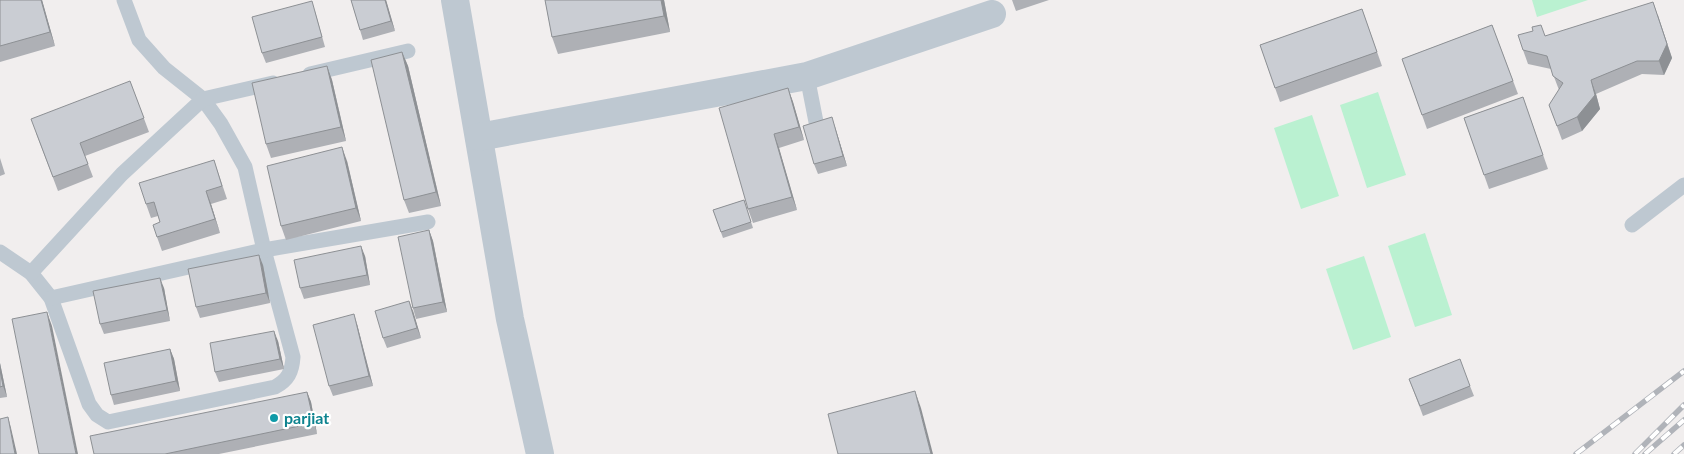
<svg xmlns="http://www.w3.org/2000/svg" width="1684" height="454" font-family="Lato,sans-serif">
  <rect width="100%" height="100%" fill="#f1eeee"/>
  <g fill="#baf1d1">
    <polygon points="1532,0 1588,0 1537,17"/>
    <polygon points="1378,92 1406,175 1367,188 1340,105"/>
    <polygon points="1312,115 1339,196 1301,209 1274,128"/>
    <polygon points="1425,233 1452,315 1415,327 1388,246"/>
    <polygon points="1364,256 1391,337 1353,350 1326,269"/>
  </g>
  <g fill="none" stroke-linecap="round" stroke-linejoin="round">
    <g stroke="#bec8d1" stroke-width="15">
      <polyline points="310,74 408,51"/>
      <polyline points="807,76 817,127"/>
      <polyline points="1632,225 1684,185"/>
      <path d="M0 252 31 273 51 298 89 404 97 415 108 422 275 387C288 380 292 372 293 357L264 250 245 167 221 124 203 99 164 68 139 40 124 0"/>
      <polyline points="31,273 122,174 203,99 273,83"/>
      <polyline points="51,298 264,250 428,222"/>
    </g>
    <g stroke="#bec8d1" stroke-width="28">
      <polyline points="455,0 510,319 540,454"/>
      <polyline points="479,137 807,76 992,14"/>
    </g>
    <defs>
      <g id="rail">
        <polyline points="1576,454 1684,371"/>
        <polyline points="1635,454 1684,405"/>
        <polyline points="1645,454 1684,420"/>
        <polyline points="1674,454 1684,445"/>
      </g>
    </defs>
    <use href="#rail" stroke="#b0b3b9" stroke-width="5.5"/>
    <use href="#rail" stroke="#fff" stroke-width="4" stroke-dasharray="11" stroke-linecap="butt"/>
  </g>
  <g fill="#aeb0b5">
    <polygon points="0,0 42,0 55,46 0,62"/>
    <polygon points="351,0 386,0 395,31 363,40"/>
    <polygon points="545,0 664,0 670,32 558,54 552,37"/>
    <polygon points="1012,0 1049,0 1016,11"/>
    <polygon points="1362,9 1382,66 1280,102 1260,45"/>
    <polygon points="315,11 325,47 266,63 262,53"/>
    <polygon points="1658,15 1672,58 1664,75 1642,74 1596,94 1600,109 1582,131 1562,140 1549,105 1559,90 1551,69 1528,64 1523,50 1533,31 1545,36"/>
    <polygon points="1492,25 1518,94 1427,129 1402,59"/>
    <polygon points="402,52 408,66 441,206 409,213 404,200"/>
    <polygon points="327,66 332,80 346,141 271,158 266,144"/>
    <polygon points="130,81 149,132 85,156 93,177 58,191 36,133"/>
    <polygon points="788,88 793,102 804,140 779,148 797,210 753,223 748,209"/>
    <polygon points="1523,97 1548,169 1489,189 1464,118"/>
    <polygon points="835,127 847,166 818,174 814,164"/>
    <polygon points="0,158 5,174 0,176"/>
    <polygon points="214,160 227,199 211,204 220,233 162,251 157,237 160,222 158,216 151,218 146,204"/>
    <polygon points="347,161 361,221 286,240 281,226"/>
    <polygon points="744,200 753,228 723,238 713,210"/>
    <polygon points="429,230 433,241 447,312 416,319 413,308"/>
    <polygon points="365,256 370,285 304,299 300,288"/>
    <polygon points="263,265 270,303 200,318 196,307"/>
    <polygon points="164,288 170,321 104,334 100,324"/>
    <polygon points="413,311 421,338 387,348 383,338"/>
    <polygon points="357,324 373,386 333,396 329,386"/>
    <polygon points="278,341 284,369 219,382 215,372"/>
    <polygon points="170,349 174,359 180,391 114,405 111,395"/>
    <polygon points="0,363 7,397 0,398"/>
    <polygon points="1409,379 1470,386 1474,396 1423,416"/>
    <polygon points="307,392 311,402 317,434 219,454 94,454"/>
  </g>
  <g fill="#8d9094">
    <polygon points="41,0 42,0 55,46 50,32"/>
    <polygon points="385,0 386,0 395,31 391,21"/>
    <polygon points="661,0 664,0 670,32 664,16"/>
    <polygon points="1653,2 1672,58 1664,75 1659,61"/>
    <polygon points="402,52 408,66 441,206 436,192"/>
    <polygon points="327,66 332,80 346,141 341,127"/>
    <polygon points="1591,80 1596,94 1600,109 1582,131 1577,117"/>
    <polygon points="788,88 793,102 804,140 799,127"/>
    <polygon points="832,117 835,127 847,166 843,156"/>
    <polygon points="774,134 779,148 797,210 792,197"/>
    <polygon points="342,147 347,161 361,221 356,208"/>
    <polygon points="206,191 211,204 220,233 215,219"/>
    <polygon points="429,230 433,241 447,312 443,302"/>
    <polygon points="361,246 365,256 370,285 367,275"/>
    <polygon points="259,255 263,265 270,303 266,293"/>
    <polygon points="160,278 164,288 170,321 167,310"/>
    <polygon points="409,301 413,311 421,338 417,328"/>
    <polygon points="47,312 52,326 78,454 76,454"/>
    <polygon points="354,314 357,324 373,386 369,376"/>
    <polygon points="274,331 278,341 284,369 280,359"/>
    <polygon points="170,349 174,359 180,391 176,381"/>
    <polygon points="0,363 7,397 3,386 0,370"/>
    <polygon points="915,391 921,408 933,454 931,454"/>
    <polygon points="307,392 311,402 317,434 314,423"/>
    <polygon points="8,417 11,428 17,454 15,454"/>
  </g>
  <g fill="#cacdd3" stroke="#8d9094">
    <polygon points="0,0 41,0 50,32 0,46"/>
    <polygon points="351,0 385,0 391,21 360,30"/>
    <polygon points="545,0 661,0 664,16 552,37"/>
    <polygon points="312,1 322,37 262,53 252,17"/>
    <polygon points="1653,2 1667,44 1659,61 1637,61 1591,80 1595,95 1577,117 1557,126 1549,105 1563,83 1553,76 1547,56 1523,50 1518,35 1533,31 1532,27 1541,25 1545,36"/>
    <polygon points="1362,9 1377,52 1275,88 1260,45"/>
    <polygon points="1492,25 1513,81 1422,115 1402,59"/>
    <polygon points="402,52 436,192 404,200 371,60"/>
    <polygon points="327,66 341,127 266,144 252,83"/>
    <polygon points="130,81 144,118 80,143 88,164 53,177 31,119"/>
    <polygon points="788,88 799,127 774,134 792,197 748,209 719,108"/>
    <polygon points="1523,97 1543,155 1484,175 1464,118"/>
    <polygon points="832,117 843,156 814,164 803,126"/>
    <polygon points="342,147 356,208 281,226 267,166"/>
    <polygon points="214,160 222,186 206,191 215,219 157,237 153,225 160,222 154,202 146,204 139,183"/>
    <polygon points="744,200 751,222 721,232 713,210"/>
    <polygon points="429,230 443,302 413,308 398,237"/>
    <polygon points="361,246 367,275 300,288 294,260"/>
    <polygon points="259,255 266,293 196,307 188,269"/>
    <polygon points="160,278 167,310 100,324 93,291"/>
    <polygon points="409,301 417,328 383,338 375,311"/>
    <polygon points="47,312 76,454 39,454 12,319"/>
    <polygon points="354,314 369,376 329,386 313,325"/>
    <polygon points="274,331 280,359 215,372 210,343"/>
    <polygon points="170,349 176,381 111,395 104,363"/>
    <polygon points="1460,359 1470,386 1420,406 1409,379"/>
    <polygon points="0,370 3,386 0,387"/>
    <polygon points="915,391 931,454 838,454 828,414"/>
    <polygon points="307,392 314,423 165,454 94,454 90,436"/>
    <polygon points="8,417 15,454 0,454 0,419"/>
  </g>
  <circle fill="#0f9aa8" stroke="#fff" stroke-width="2" cx="274" cy="418" r="5"/>
  <g text-anchor="middle" stroke-width="4.5" stroke-linejoin="round" paint-order="stroke">
    <g font-size="16" font-weight="bold" fill="#0d838f" stroke="#fff" text-anchor="start">
      <text x="284" y="424">parjiat</text>
    </g>
  </g>
</svg>
